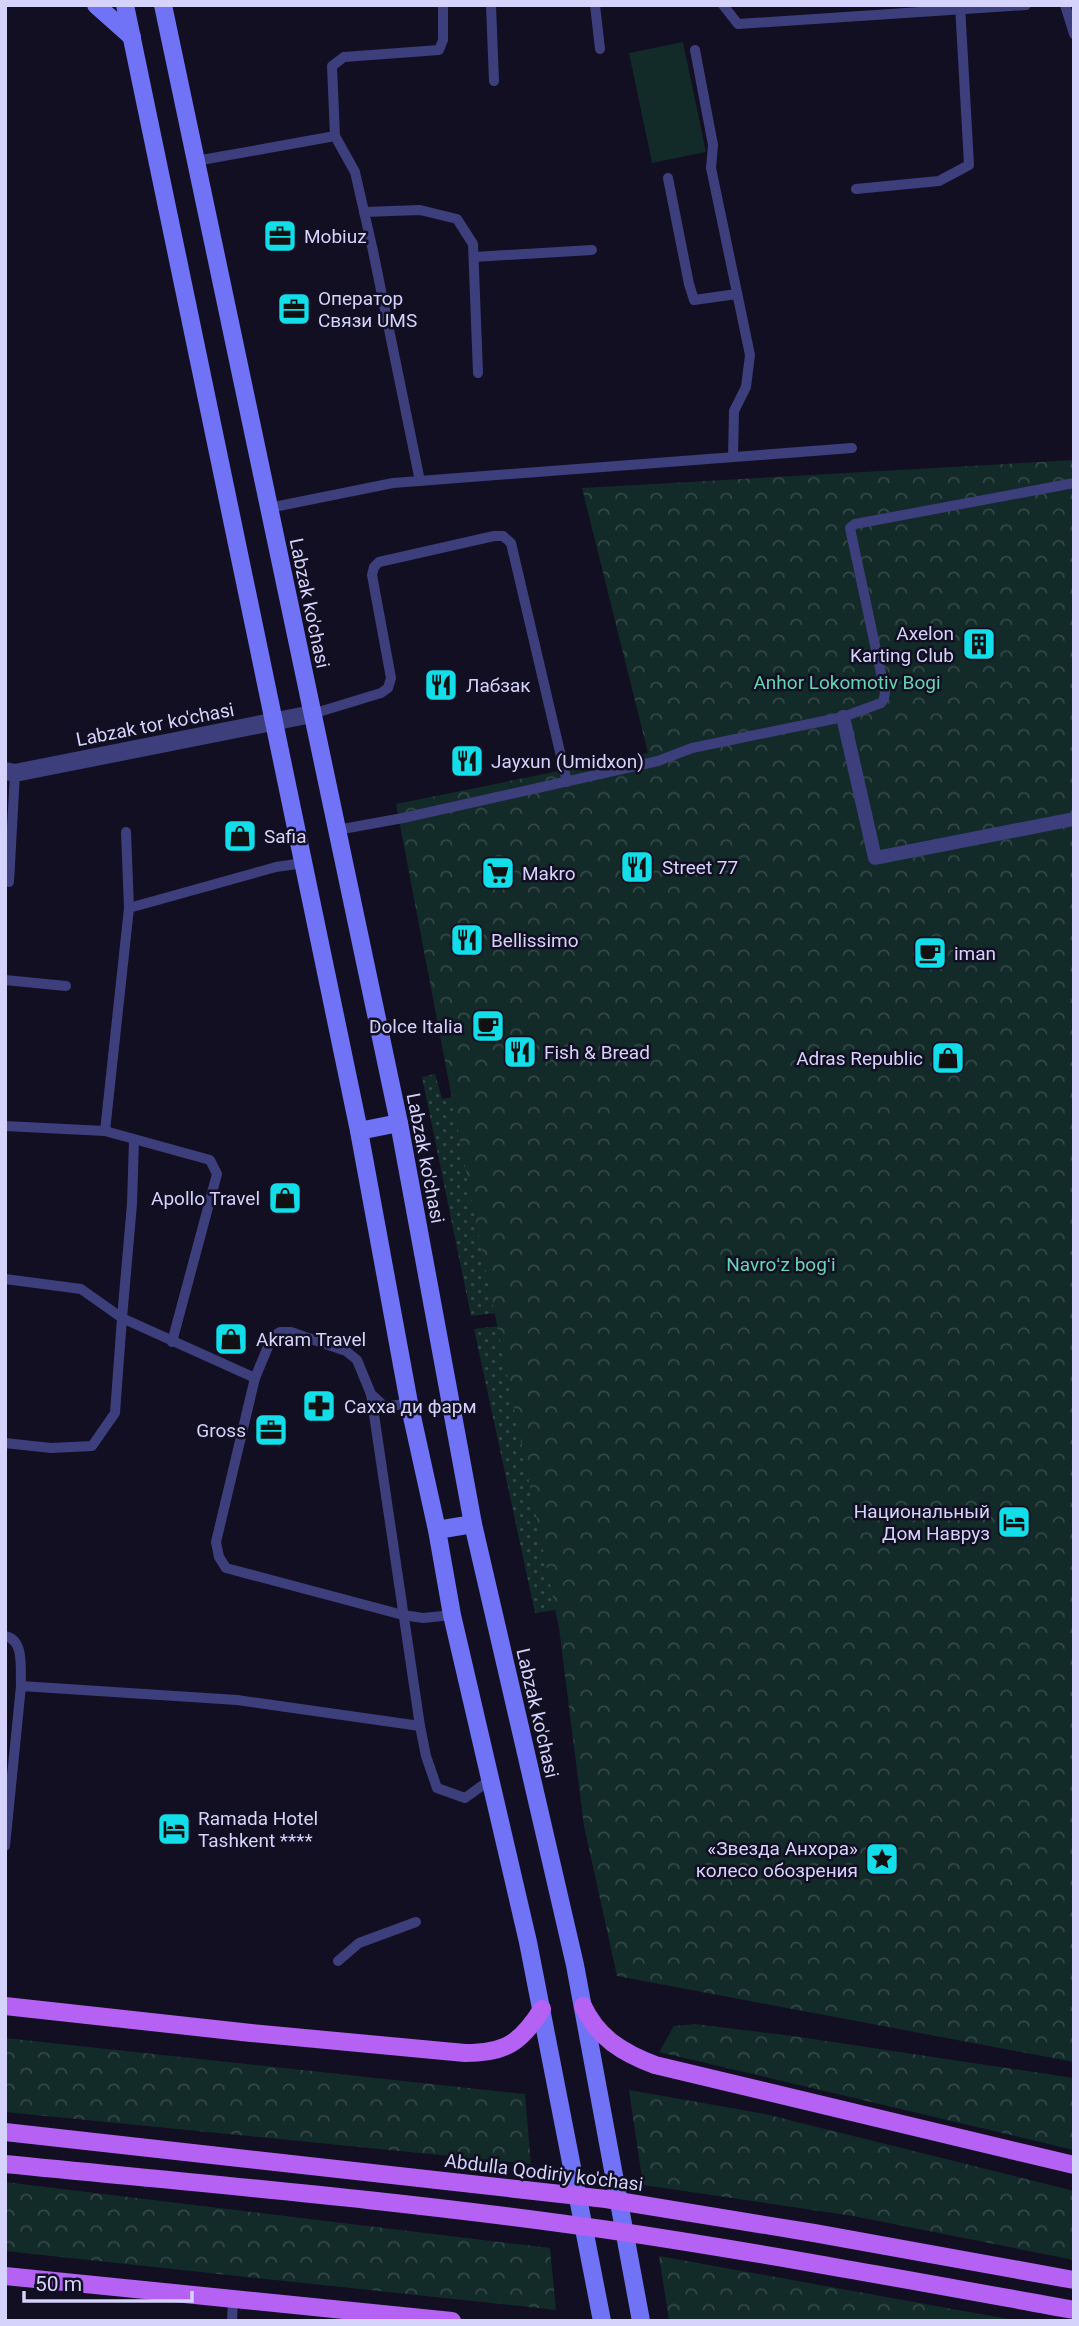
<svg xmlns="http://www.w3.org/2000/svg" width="1079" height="2326" font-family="Roboto,sans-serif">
  <defs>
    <pattern id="grass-dots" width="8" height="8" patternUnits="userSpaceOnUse" patternTransform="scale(1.75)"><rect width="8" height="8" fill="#122a28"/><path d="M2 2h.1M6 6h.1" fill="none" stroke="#344848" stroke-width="1.8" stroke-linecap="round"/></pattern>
    <pattern id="forest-crowns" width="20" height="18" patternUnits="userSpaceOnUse" patternTransform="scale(1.75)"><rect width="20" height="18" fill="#122a28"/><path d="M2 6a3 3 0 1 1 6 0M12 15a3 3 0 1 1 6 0" fill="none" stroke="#344848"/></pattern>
  </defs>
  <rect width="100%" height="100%" fill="#110f21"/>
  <g fill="url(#grass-dots)">
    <polygon points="435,1074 442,1099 554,1077 505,1312 471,1316 422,1077"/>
    <polygon points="507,1325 556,1610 535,1613 474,1329"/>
  </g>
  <g fill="url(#forest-crowns)">
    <polygon points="1074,460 1074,2062 617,1976 584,1826 559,1628 470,1193 396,804 648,753 582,488"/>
    <polygon points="695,2024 793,2036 1074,2078 1074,2150 659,2052 674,2026"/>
    <polygon points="5,2038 525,2094 531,2164 5,2112"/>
    <polygon points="629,2090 765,2114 1074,2191 1074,2260 853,2216 643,2185"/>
    <polygon points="5,2182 550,2248 556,2310 5,2251"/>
    <polygon points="659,2256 1019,2321 669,2321"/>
  </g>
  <polygon fill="#122a28" points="683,42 706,152 652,163 629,53"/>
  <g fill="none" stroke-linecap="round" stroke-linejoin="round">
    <g stroke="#3d3e7c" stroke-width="10">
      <polyline points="491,5 494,81"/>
      <polyline points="595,5 600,49"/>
      <polyline points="723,5 738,24 1026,5"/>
      <polyline points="1065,5 1074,34"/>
      <polyline points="695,50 713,145 711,168 750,355 746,387 734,411 733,457"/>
      <polyline points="335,136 355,172 373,251 420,481"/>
      <polyline points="196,161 335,136 332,66 344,57 439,50 443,40 443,5"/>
      <polyline points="668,178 689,284 694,300 737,294"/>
      <polyline points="856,189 939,181 969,165 960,5"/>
      <polyline points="364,212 420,210 457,219 473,244 478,373"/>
      <polyline points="474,257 592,250"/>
      <polyline points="269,508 393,483 852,448"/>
      <polyline points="312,714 381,693 388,688 391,678 372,575 374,567 379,562 494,536 503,536 511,543 567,782"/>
      <polyline points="337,830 403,818 658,761 692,748 843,717 881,703 884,699 885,692 850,528 855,524 1074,483"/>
      <polyline points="126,832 129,908"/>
      <polyline points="9,882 15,773"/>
      <polyline points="5,980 66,986"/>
      <polyline points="5,1126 105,1131 210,1160 217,1174 172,1342"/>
      <polyline points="105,1131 129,908 276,867 303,863"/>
      <polyline points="134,1140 132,1204 122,1318 255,1378 272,1337 280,1332 291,1332 346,1351 357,1360 371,1394 385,1407 409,1403"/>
      <polyline points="5,1279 81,1289 122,1318 115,1413 92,1446 51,1448 5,1443"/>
      <polyline points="255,1378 216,1542 219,1557 226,1568 403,1615 423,1618 452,1615"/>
      <path d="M5 1636C25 1640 20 1669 21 1686"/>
      <polyline points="420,1726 426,1756 437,1788 465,1798 490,1780"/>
      <polyline points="5,1846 21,1686 237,1700 420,1726 371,1394"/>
      <polyline points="338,1961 359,1943 416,1922"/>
      <polyline points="232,2321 233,2299"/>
    </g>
    <polyline stroke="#3d3e7c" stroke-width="14" points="843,717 875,858 1074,819"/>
    <polyline stroke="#3d3e7c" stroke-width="18" points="5,771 15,773 312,714"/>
    <g stroke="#7073f5" stroke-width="18">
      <polyline points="96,5 132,37"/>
      <polyline points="125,5 359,1131 409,1403 437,1530 452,1615 528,1942 602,2321"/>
      <polyline points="163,5 399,1123 473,1524 575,1965 641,2321"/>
      <polyline points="359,1131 399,1123"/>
      <polyline points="437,1530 473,1524"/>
    </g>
    <g stroke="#b561f4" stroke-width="18">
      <path d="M5 2006 251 2033 465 2053C505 2053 521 2043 542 2009"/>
      <path d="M583 2006C598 2038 623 2053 655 2065L1074 2165"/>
      <polyline points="5,2276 452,2321"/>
    </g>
    <g stroke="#b561f4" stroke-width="18">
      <polyline points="5,2132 606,2199 814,2233 1074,2280"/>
      <path d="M5 2164C206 2184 409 2201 609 2230 764 2253 919 2282 1074 2310"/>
    </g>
  </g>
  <defs>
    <symbol id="office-square" viewBox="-11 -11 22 22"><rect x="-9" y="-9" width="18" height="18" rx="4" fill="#11dee9" stroke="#110f21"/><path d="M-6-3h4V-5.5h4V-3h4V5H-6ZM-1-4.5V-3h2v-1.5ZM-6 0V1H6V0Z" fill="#111"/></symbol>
    <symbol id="building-square" viewBox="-11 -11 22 22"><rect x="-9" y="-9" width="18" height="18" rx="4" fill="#11dee9" stroke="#110f21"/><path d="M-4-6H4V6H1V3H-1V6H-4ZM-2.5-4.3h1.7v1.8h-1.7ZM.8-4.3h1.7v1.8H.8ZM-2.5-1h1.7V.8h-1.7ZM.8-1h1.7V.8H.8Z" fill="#111"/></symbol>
    <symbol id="restaurant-square" viewBox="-11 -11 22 22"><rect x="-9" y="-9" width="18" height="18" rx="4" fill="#11dee9" stroke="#110f21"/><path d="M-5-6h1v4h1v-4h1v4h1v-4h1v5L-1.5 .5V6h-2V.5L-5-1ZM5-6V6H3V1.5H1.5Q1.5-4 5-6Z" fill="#111"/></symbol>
    <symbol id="shop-square" viewBox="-11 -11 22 22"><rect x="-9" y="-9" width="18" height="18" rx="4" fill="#11dee9" stroke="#110f21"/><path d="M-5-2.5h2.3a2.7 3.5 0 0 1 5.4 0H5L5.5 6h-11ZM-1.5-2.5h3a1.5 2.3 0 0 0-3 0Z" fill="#111"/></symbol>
    <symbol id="supermarket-square" viewBox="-11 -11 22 22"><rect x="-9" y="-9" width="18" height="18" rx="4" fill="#11dee9" stroke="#110f21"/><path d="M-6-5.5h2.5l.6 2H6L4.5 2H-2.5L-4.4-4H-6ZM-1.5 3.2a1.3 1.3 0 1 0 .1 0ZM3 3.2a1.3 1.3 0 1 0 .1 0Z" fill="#111"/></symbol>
    <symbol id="cafe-square" viewBox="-11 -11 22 22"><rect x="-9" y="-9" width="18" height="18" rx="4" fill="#11dee9" stroke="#110f21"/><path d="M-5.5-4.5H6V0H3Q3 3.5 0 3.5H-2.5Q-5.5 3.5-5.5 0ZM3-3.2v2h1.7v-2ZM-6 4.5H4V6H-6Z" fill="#111"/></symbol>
    <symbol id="pharmacy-square" viewBox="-11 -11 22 22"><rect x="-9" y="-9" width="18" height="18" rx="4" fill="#11dee9" stroke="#110f21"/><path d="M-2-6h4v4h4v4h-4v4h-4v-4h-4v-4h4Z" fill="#111"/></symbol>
    <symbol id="hotel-square" viewBox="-11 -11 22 22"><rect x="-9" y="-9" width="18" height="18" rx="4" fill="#11dee9" stroke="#110f21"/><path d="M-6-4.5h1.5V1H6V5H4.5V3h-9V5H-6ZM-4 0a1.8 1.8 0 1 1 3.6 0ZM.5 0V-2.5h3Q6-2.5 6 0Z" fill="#111"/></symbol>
    <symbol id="sight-square" viewBox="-11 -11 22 22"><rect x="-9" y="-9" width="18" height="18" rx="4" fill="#11dee9" stroke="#110f21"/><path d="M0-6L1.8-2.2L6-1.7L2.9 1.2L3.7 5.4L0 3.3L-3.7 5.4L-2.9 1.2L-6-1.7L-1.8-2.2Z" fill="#111"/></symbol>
  </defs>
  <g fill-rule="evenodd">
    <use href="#office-square" x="261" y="217" width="38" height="38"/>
    <use href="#office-square" x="275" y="290" width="38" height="38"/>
    <use href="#building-square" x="960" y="625" width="38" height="38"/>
    <use href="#restaurant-square" x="422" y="666" width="38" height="38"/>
    <use href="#restaurant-square" x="448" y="742" width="38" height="38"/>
    <use href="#shop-square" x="221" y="817" width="38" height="38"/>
    <use href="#restaurant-square" x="618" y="848" width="38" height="38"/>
    <use href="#supermarket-square" x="479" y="854" width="38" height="38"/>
    <use href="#restaurant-square" x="448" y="921" width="38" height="38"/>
    <use href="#cafe-square" x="911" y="934" width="38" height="38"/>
    <use href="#cafe-square" x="469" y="1007" width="38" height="38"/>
    <use href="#restaurant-square" x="501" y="1033" width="38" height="38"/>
    <use href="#shop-square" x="929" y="1039" width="38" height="38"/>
    <use href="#shop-square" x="266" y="1179" width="38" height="38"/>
    <use href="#shop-square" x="212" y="1320" width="38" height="38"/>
    <use href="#pharmacy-square" x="300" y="1387" width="38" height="38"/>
    <use href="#office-square" x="252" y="1411" width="38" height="38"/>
    <use href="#hotel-square" x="995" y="1503" width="38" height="38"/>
    <use href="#hotel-square" x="155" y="1810" width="38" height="38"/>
    <use href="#sight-square" x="863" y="1840" width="38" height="38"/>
  </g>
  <g text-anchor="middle" stroke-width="5" stroke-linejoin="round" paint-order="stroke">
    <g font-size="19" fill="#d5d2fc" stroke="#110f21" text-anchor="start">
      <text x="304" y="243">Mobiuz</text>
      <text x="318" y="305">Оператор<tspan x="318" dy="22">Связи UMS</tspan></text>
      <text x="954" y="640" text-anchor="end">Axelon<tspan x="954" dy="22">Karting Club</tspan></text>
      <text x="466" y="692">Лабзак</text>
      <text x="491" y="768">Jayxun (Umidxon)</text>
      <text x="264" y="843">Safia</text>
      <text x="662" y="874">Street 77</text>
      <text x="522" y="880">Makro</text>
      <text x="491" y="947">Bellissimo</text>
      <text x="954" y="960">iman</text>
      <text x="463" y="1033" text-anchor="end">Dolce Italia</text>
      <text x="544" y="1059">Fish &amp; Bread</text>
      <text x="923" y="1065" text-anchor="end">Adras Republic</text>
      <text x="260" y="1205" text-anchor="end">Apollo Travel</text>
      <text x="256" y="1346">Akram Travel</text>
      <text x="344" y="1413">Сахха ди фарм</text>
      <text x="246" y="1437" text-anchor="end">Gross</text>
      <text x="990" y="1518" text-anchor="end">Национальный<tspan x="990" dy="22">Дом Навруз</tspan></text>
      <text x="198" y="1825">Ramada Hotel<tspan x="198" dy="22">Tashkent ****</tspan></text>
      <text x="858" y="1855" text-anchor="end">«Звезда Анхора»<tspan x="858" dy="22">колесо обозрения</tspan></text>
    </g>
    <g font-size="19" fill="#d5d2fc" stroke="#110f21">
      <text transform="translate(310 603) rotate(78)" y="7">Labzak ko'chasi</text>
      <text transform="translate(155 724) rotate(-11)" y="7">Labzak tor ko'chasi</text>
      <text transform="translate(426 1158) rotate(79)" y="7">Labzak ko'chasi</text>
      <text transform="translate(538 1713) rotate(77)" y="7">Labzak ko'chasi</text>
      <text transform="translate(544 2172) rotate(7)" y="7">Abdulla Qodiriy ko'chasi</text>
    </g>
    <g font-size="19" fill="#63d6b4" stroke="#110f21">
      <text x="847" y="689">Anhor Lokomotiv Bogi</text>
      <text x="781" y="1271">Navroʻz bogʻi</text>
    </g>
  </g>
  <rect width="1079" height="2326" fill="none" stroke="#d5d2fc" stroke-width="14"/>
  <path d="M24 2291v10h168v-10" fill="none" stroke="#d5d2fc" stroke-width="3.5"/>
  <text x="35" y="2291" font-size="21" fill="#d5d2fc" stroke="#110f21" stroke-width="5" paint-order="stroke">50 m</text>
</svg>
